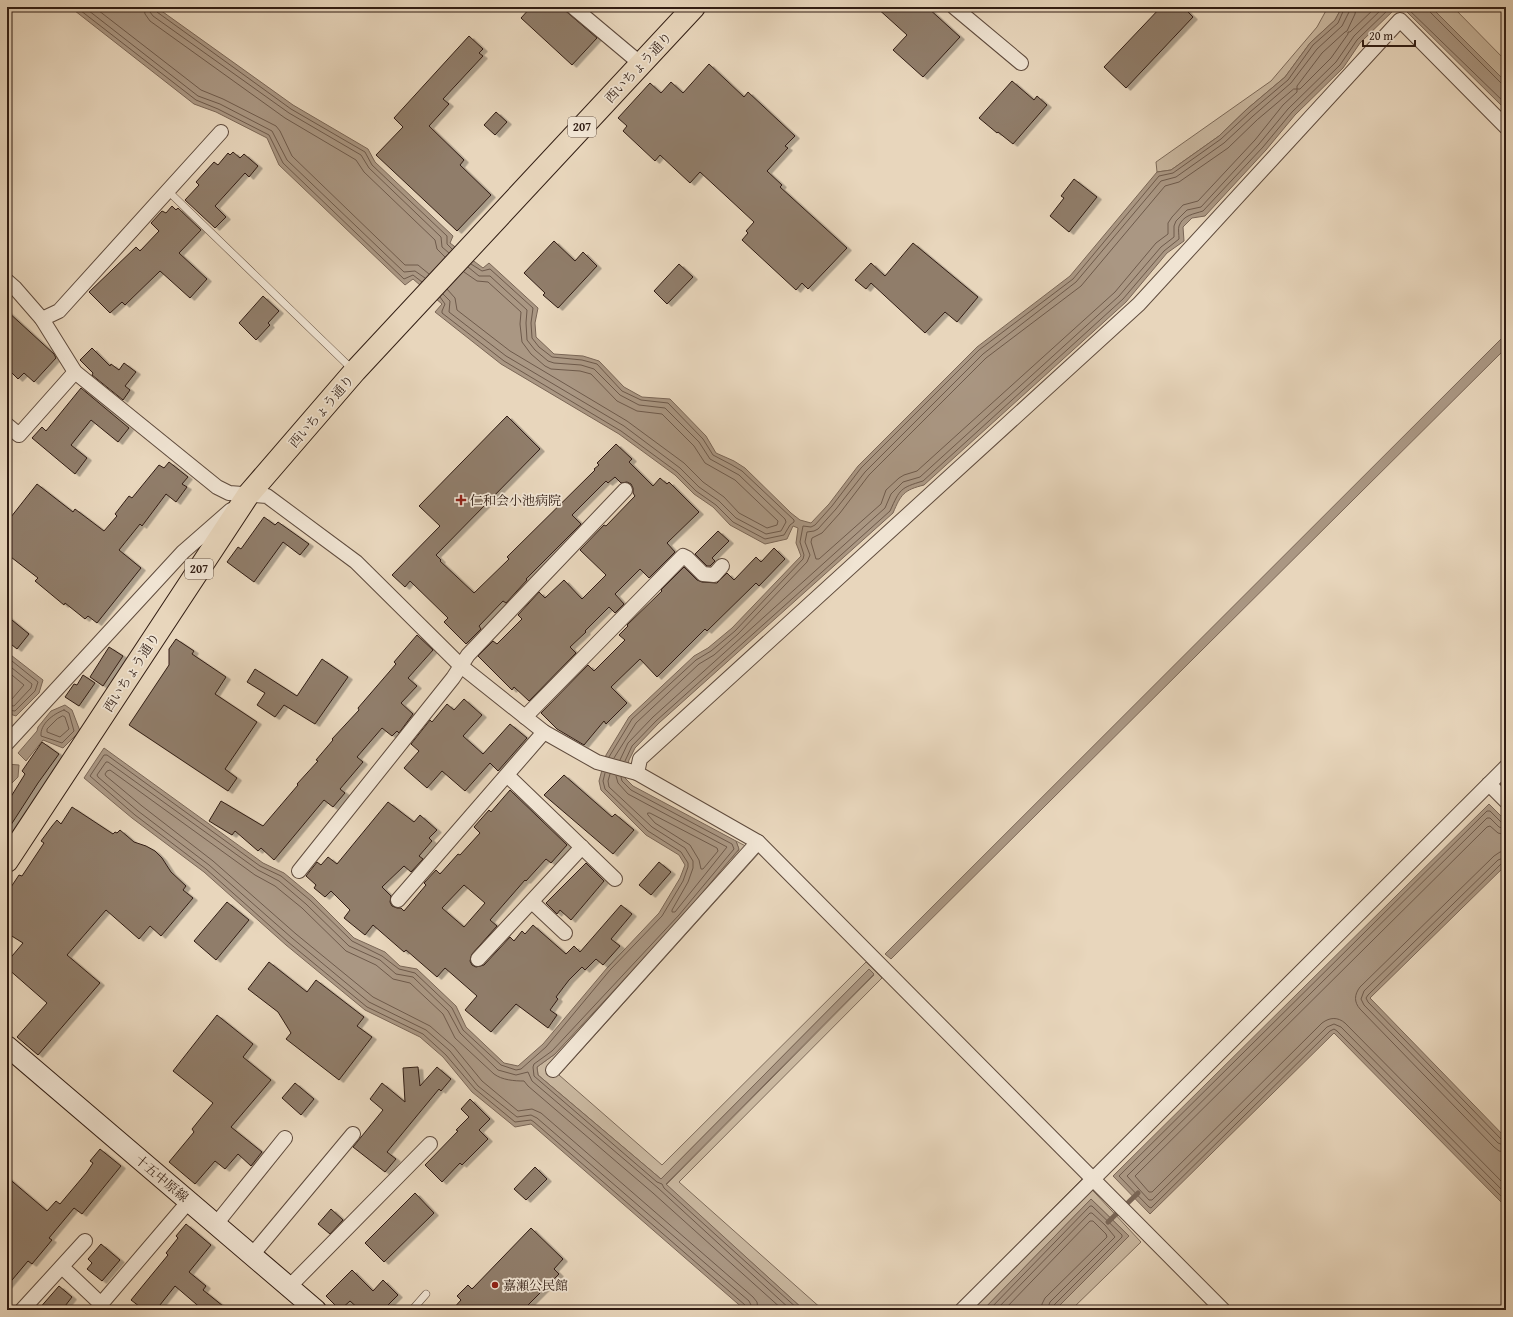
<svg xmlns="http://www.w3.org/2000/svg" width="1513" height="1317" font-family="'Gentium Book Plus','Noto Serif JP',serif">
  <defs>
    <filter id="shadow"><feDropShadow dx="4.5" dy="2.5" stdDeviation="0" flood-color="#0004"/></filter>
  </defs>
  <rect width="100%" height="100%" fill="#e8d6bc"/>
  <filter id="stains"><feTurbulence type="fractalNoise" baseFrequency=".005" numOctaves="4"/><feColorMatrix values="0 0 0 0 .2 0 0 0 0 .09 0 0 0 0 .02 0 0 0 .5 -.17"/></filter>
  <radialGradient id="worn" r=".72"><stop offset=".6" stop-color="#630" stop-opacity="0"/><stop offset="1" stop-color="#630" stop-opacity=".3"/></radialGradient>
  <g fill="#c9b79f" stroke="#7d6a59">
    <polygon points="1328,7 1342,7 1335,20 1310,43 1285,77 1247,109 1219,136 1171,170 1157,172 1156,162 1271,81 1317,27"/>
    <polygon points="1431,7 1453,7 1506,61 1506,82"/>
    <polygon points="736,841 759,853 559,1075 662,1165 866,962 882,978 679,1182 823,1310 804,1310 666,1185 874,975 869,969 661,1179 538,1075 537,1067 555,1054 739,850"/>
    <polygon points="1082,1179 1141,1242 1071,1310 1055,1310 1129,1236 1091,1199 983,1310 953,1310"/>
  </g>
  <g fill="#aa9783" stroke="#7a6656">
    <path d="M70 7H156L293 105 368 149 375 162 453 236 450 243 483 268 489 263 538 308 535 323 536 337 554 354 583 356 599 361 624 387 642 397 670 399 706 436 716 453 734 461 745 468 791 513 800 520 811 523 829 504 858 466 977 347 1070 276 1157 172 1171 170 1219 136 1247 109 1285 77 1310 43 1335 20 1342 7H1431L1506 82V110L1406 11 1397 7 1360 43 1343 68 1295 115 1266 150 1205 216 1192 218 1183 227 1184 241 1167 253 1126 302 924 485C904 490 901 494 893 513L659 723 635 748 629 760 625 778 633 786 736 841 739 849 682 917 555 1054 537 1067 538 1075 661 1179 869 969 874 974 666 1184 804 1310H745L531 1124 515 1127 472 1092 443 1057 420 1037 365 1010 286 945 204 872 132 818 84 778 104 748 263 863 284 873 313 897 354 938 385 952 400 966 417 969 456 1006 466 1027 504 1063 518 1066 543 1044 607 968 659 913 680 878 685 865 679 855 646 835 601 790 599 781 606 755 629 717 694 656 708 648 732 628 801 556 796 543 798 528 793 526 787 539 765 544 730 525 713 507 694 494 675 475 619 434 501 364 435 312 442 304 413 279 405 285 279 165 267 138 216 112 194 104Z"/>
    <polygon points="1506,334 1506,348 891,959 885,954"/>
    <polygon points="7,652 43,680 39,693 16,716 7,713"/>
    <polygon points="65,705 72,710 80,731 63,748 43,740 26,761 18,753 37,731 38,727 51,711"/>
    <polygon points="7,764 19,765 18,777 7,788"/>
    <polygon points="1489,804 1506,821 1506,865 1370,998 1506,1138 1506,1207 1334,1033 1150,1214 1113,1176"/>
    <polygon points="1091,1199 1129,1236 1055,1310 983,1310"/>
  </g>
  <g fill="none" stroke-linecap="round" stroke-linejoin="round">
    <g stroke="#6e5a4b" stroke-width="1">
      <polyline points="76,7 196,100 218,109 269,135 283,163 404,279 413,275 422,282"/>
      <polyline points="84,7 198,96 220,104 272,131 287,160 404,272 415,271 425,278"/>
      <polyline points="94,7 201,90 223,99 276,126 280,131 292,156 405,265 418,265 429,274"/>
      <polyline points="144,7 145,14 150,21 285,118 356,160 364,172 435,240 437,249 445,257"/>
      <polyline points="150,7 150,12 153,16 289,113 361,155 369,168 441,237 442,247 449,253"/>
      <polyline points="155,7 157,12 291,109 365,152 372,165 447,236 447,244 452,249"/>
      <polyline points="1356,7 1355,14 1347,31 1345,32 1322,53 1297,86 1297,89 1300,89 1331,58 1348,34 1348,32 1350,32 1376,7"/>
      <polyline points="1406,7 1506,104"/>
      <polyline points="1429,7 1430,12 1501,83 1506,84"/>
      <polygon points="1294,89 1297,89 1297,92 1283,105 1255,140 1198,201 1183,205 1172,217 1168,223 1168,234 1156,243 1115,292 917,471 904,475 899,478 886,490 881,504 819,559 816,559 811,542 812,538 822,533 840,513 869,475 986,358 1081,286 1165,186 1179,182 1228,148 1257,120"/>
      <polyline points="447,289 455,298 457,310 510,351 627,421 684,463 703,482 724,497 739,513 767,528 777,525 778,521 735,480 705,463 694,446 662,414 637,411 617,401 591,374 580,371 551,369 545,366 531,354 522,342 520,324 521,312 488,282 477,281 464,272"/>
      <polyline points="443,294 450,301 449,312 506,356 624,426 680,468 699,487 719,501 736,518 766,534 781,531 786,522 785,519 739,475 710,459 699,442 665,408 639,405 620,395 594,369 581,365 554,363 548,361 535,350 527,340 526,323 527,310 490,276 479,276 468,267"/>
      <polyline points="440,297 445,304 442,311 442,313 504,361 621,431 677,472 696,491 716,505 733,522 765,539 784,535 790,525 794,522 794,520 742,471 732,465 713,455 703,439 668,403 641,400 622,391 597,364 582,360 552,357 539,347 532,338 531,323 533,308 490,269 482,271 471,264"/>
      <polyline points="7,657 38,682 35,691 15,711 7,710"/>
      <polyline points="7,664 32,684 31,688 14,706 7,705"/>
      <polyline points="7,671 24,685 12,699 7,699"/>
      <path d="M64 710 69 713 74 731 62 743 41 736C40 724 53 714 64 710Z"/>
      <polygon points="63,716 65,717 69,729 60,737 47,732 47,729 57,719"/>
      <polyline points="609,757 632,719 696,660 711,651 735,631 803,559 804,555 800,542 803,526 811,527 815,525 832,506 861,468 979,350 1073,279 1159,176 1173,173 1221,139 1250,112 1288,80 1313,45 1338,23 1345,7"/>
      <polyline points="614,758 636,723 699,664 714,655 738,634 807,562 810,555 805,542 807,532 814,531 818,529 836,509 865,472 983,354 1076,282 1161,181 1176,177 1224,143 1253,116 1291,83 1317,49 1342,26 1349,12 1350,7"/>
      <polyline points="620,760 628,743 653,717 885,508 891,494 903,482 920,477 1119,296 1161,247 1174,237 1174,226 1176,221 1187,210 1201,207 1259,144 1288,109 1336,62 1354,36 1384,7"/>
      <path d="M625 761 632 746 656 721 890 511C900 489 900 488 923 481L1123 299 1164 251 1179 239C1179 235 1178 229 1179 226 1183 215 1194 214 1203 211L1263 147 1292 112 1340 65 1357 40 1391 7"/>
      <polyline points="605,773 603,781 605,789 648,831 681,852 688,863 688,867 683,881 662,916 610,970 546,1047 521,1069 516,1070 501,1065 463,1030 452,1008 415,973 399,969 382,956 352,941 310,900 281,876 260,866 107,755 104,755 90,776 135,815 206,869 288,942 367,1007 423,1034 446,1055 475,1089 515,1122 531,1120 534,1122 745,1305 747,1310"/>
      <polyline points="610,774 608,781 609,787 652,827 685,848 693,861 693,868 688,882 672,910 672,912 675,912 727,847 628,794 618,783 616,776"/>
      <polyline points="621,777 622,781 631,790 732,844 734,849 679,915 552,1051 534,1064 533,1067 534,1076 657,1182 662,1184 664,1188 799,1310"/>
      <polygon points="648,813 650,813 717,848 718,851 703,869 701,869 699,860 690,845 655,823 648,815"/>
      <polyline points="1506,824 1502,823 1490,811 1487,811 1119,1176 1149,1207 1151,1208 1330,1031 1334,1029 1337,1031 1506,1201"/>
      <polyline points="1506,829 1499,827 1490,818 1487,818 1127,1176 1149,1200 1152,1200 1327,1027 1334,1024 1341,1027 1506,1194"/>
      <path d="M1506 835 1498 833 1490 826 1487 827 1135 1176 1149 1192H1152L1322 1023C1330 1017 1338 1017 1345 1023L1506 1186"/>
      <path d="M1506 851 1500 852 1494 856 1360 987C1354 995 1354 1002 1360 1009L1494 1147 1499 1151 1506 1152"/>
      <polyline points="1506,857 1498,860 1364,991 1361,999 1364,1005 1498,1143 1506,1146"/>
      <polyline points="1506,862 1501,864 1368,995 1366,998 1368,1002 1501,1139 1506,1141"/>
      <polyline points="752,1310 751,1305 749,1301 537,1118 531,1115 517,1117 478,1086 450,1051 426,1030 369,1002 292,938 209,865 138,811 98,777 97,775 106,762 108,762 258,870 279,881 306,904 349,946 380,960 396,974 413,977 448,1011 460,1033 498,1070 516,1075 528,1072 532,1081 658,1188 791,1310"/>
      <path d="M758 1310 757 1302 753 1297 541 1113 532 1109 518 1111 482 1081 454 1047 430 1026 373 997 296 934 213 861 142 806 106 776 105 774 107 771 110 770 255 875 275 886 302 908 346 951 376 965 393 979 410 983 443 1014 455 1038 494 1074C502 1080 514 1081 524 1081L528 1086 653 1193 783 1310"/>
      <polyline points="989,1310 1090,1206 1092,1206 1122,1235 1122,1237 1054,1305 1052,1310"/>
      <polyline points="996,1310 1090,1213 1092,1213 1105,1225 1115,1237 1050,1302 1047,1310"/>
      <polyline points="1004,1310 1090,1221 1093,1221 1106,1234 1107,1237 1045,1298 1042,1304 1041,1310"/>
    </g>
    <polyline stroke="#7a6656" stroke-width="5" points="1108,1222 1138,1193"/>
  </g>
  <g fill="#907d6b" stroke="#311d13" fill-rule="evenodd" filter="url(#shadow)">
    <polygon points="531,7 561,7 597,38 572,65 521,18"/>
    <polygon points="876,7 927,7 960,37 923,77 893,50 907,35"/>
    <polygon points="1161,7 1183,7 1193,17 1126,88 1104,67"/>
    <polygon points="469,36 483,49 479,53 483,56 443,99 449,104 429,126 464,160 460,165 491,195 457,231 376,155 403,127 394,118"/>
    <polygon points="709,64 744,97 748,92 795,136 785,146 788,148 767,171 782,185 780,187 847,248 808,289 802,283 796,290 742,240 748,233 746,231 754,222 700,172 690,183 660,155 655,161 623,131 627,126 618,118 650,83 661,93 671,82 683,93"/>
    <polygon points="1012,81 1034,100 1037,96 1047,105 1013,144 998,132 997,133 979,118"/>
    <polygon points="496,112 507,122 495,135 484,125"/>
    <polygon points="233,152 240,158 244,154 258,166 249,177 245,173 215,206 226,217 215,228 185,200 199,185 196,182 214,162 218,165 228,153 230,155"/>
    <polygon points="1074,179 1097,197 1069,232 1050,216 1064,198 1061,196"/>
    <polygon points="172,206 176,210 178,208 201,230 179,253 207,279 190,298 160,271 125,305 122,302 110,313 89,292 136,247 140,251 159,231 151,223 162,211 166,213"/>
    <polygon points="554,241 575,261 583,252 597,266 558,308 543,295 545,293 524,273"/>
    <polygon points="913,243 978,297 957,322 945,312 925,333 871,283 866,289 855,280 871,263 885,276"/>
    <polygon points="679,264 693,277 667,304 654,291"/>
    <polygon points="263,296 279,311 268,323 270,325 256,340 239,323"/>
    <polygon points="7,311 54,354 56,358 34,382 24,373 18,379 7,368"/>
    <polygon points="92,348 110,366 111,364 119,370 124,363 136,372 125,386 130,390 123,400 92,375 93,373 80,360"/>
    <polygon points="81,388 129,428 118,442 91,420 71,445 87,458 75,474 32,438 42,427 46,431"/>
    <polygon points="507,416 540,449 436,555 441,560 440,561 474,593 509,559 507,557 595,470 594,469 599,465 597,463 616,444 632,459 629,462 653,486 660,478 667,484 669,482 699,512 667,543 675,552 649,578 640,569 615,594 624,604 615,613 609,607 585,631 586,632 570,647 576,653 529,701 514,687 512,690 478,656 493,641 497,644 522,619 518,615 539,592 545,598 564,580 582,599 606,575 580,550 604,525 606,526 635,496 633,493 633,488 631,484 627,482 621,483 615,477 608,483 606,481 572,515 581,524 526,579 527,580 506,603 503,601 479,626 481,629 466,644 444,622 448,618 410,581 405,587 392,575 440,526 419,506"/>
    <polygon points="169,462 188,477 182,484 187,487 176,502 166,494 142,526 140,524 119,550 141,568 97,623 88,616 85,619 65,603 64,605 35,581 38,578 7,554 7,522 37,484 73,512 75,509 104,531 117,516 115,514 129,496 132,498 159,465 164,468"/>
    <polygon points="264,517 275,525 278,522 309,544 300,555 283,542 254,582 227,562 238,547 241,549"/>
    <polygon points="718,531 729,541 712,558 715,561 710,566 707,566 695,554"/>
    <polygon points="774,548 785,559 759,586 756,583 707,631 705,629 657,677 640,659 611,687 627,703 606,724 604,721 584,745 557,729 541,713 588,665 594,671 625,640 619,635 628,626 627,625 662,591 661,590 684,567 697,580 702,582 717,583 727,573 734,580 756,557 761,562"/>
    <polygon points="7,616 29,634 17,649 7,641"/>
    <polygon points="417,635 433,650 408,678 417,686 401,703 413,714 399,733 397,731 392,736 382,728 357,757 363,762 340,789 345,793 333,807 324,800 274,860 261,848 258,851 235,831 232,835 209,821 221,801 263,826 298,785 297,784 318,761 316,760 333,740 332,739 359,710 358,708 396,664 394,662"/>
    <polygon points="176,639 194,651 192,654 226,677 215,694 257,722 225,769 237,778 228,791 129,725 169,665 169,649"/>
    <polygon points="109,647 123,656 103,686 90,677"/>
    <polygon points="322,659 348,677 315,724 284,705 275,717 257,705 265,693 247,682 255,669 297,696"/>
    <polygon points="83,675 95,683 79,706 65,697 74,684 77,685"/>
    <polygon points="464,699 482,715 463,736 483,754 510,724 527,738 498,771 490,763 465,791 442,771 427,788 404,768 419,751 411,744 430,720 432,722 447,704 454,710"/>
    <polygon points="42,742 59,754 38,783 7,831 7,803 25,774 22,771"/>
    <polygon points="564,775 612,817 615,814 634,830 613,854 544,795"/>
    <path d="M510 790 567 845 551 863 546 859 526 881 525 880 490 920 497 926 472 954 470 961 472 965 476 967 484 965 510 937 514 941 522 931 525 934 533 925 566 954 574 946 580 952 621 905 632 914 611 939 620 946 603 965 596 959 585 970 582 967 569 980 556 997 558 999 550 1010 557 1015 548 1028 516 1004 491 1032 465 1010 477 996 445 968 437 977 406 950 404 952 373 925 365 935 344 918 350 910 331 891 325 897 314 888 316 885 306 876 317 862 321 865 328 857 337 864 388 802 414 822 420 815 437 830 429 838 432 841 419 856 423 859 411 872 404 866 382 887 391 896 390 902 392 906 397 908H401L404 911 426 885 424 883 436 870 440 874 458 854 460 855 480 833 474 827 489 810 491 812ZM464 885 485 903 464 927 442 908Z"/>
    <polygon points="72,807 113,834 115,832 117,833 120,830 134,842 146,846 155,851 162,858 171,872 186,886 183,890 193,898 161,936 150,926 139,939 106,910 67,955 100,983 38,1055 17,1037 47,1003 7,968 7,962 23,943 7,933 7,893 19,875 22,876 44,843 41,841 52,826 57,820 61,824"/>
    <polygon points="659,862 671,872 651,895 639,885"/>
    <polygon points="586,863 604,881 571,920 560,910 557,914 546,903"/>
    <polygon points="227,902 249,920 216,960 194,941"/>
    <polygon points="269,962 307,992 316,980 364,1017 357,1026 372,1037 339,1080 286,1039 291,1033 278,1012 248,989"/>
    <polygon points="217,1015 253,1044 243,1057 271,1080 231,1127 262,1152 251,1166 238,1154 225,1169 215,1161 195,1184 169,1162 194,1132 192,1129 213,1103 173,1071"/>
    <polygon points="418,1067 420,1086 437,1067 451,1079 441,1091 439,1089 387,1152 396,1159 385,1172 353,1147 383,1110 370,1099 382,1083 405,1102 403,1068"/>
    <polygon points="295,1083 314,1099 301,1115 282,1098"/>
    <polygon points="470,1099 490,1119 479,1130 488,1139 462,1165 460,1163 442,1182 425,1165 458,1131 456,1130 469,1117 461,1109"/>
    <polygon points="100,1149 121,1166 82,1214 74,1208 49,1238 52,1240 32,1264 28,1261 7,1286 7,1177 47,1211 56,1201 60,1204 87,1172 93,1163 90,1161"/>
    <polygon points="535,1167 547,1179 526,1200 514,1189"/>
    <polygon points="415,1193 434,1213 384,1262 365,1243"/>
    <polygon points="331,1209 343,1220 330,1234 318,1224"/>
    <polygon points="186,1224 211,1245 189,1272 206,1286 203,1290 228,1310 203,1310 175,1286 156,1310 144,1310 131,1300 168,1255 166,1253 178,1238 176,1236"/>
    <polygon points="531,1228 563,1259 554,1269 559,1274 523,1310 452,1310 461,1300 457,1296 468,1285 472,1289"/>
    <polygon points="101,1244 120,1260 102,1281 87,1269 92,1263 88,1259"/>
    <polygon points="352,1270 373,1291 383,1280 398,1295 383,1310 360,1310 350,1301 340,1310 326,1296"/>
    <polygon points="59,1286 72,1297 62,1310 38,1310"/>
  </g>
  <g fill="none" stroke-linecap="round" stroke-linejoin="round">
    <defs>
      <g id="lane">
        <polyline points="168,191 353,370"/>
        <polyline points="412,1310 426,1294"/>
      </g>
      <g id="street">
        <polyline points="573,7 641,64"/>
        <polyline points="954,7 1021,63"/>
        <polyline points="7,281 15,288 42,319 75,372 217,487 229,493 267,496 356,562 461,666 544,732 597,762 637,773 758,842 1223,1310"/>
        <polyline points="42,319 59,311 221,132"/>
        <polyline points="7,425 19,435 75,372"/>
        <polyline points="525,717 683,556 687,558 703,574 714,575 722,566"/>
        <polyline points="7,743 183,552 231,510"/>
        <polyline points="637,773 640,759 1139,304 1400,20 1506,127"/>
        <polyline points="508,776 615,879"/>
        <polyline points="1489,784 1506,801"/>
        <polyline points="299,871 453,678 468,655 625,490"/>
        <polyline points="398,900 544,732"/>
        <polyline points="532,902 565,933"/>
        <polyline points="478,959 582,847"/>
        <polyline points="553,1070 758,842"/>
        <polyline points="216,1224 285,1138"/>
        <polyline points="252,1255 353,1134"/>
        <polyline points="62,1267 101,1304 189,1201"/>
        <polyline points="289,1287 430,1144"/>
        <polyline points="22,1310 85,1241"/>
        <polyline points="962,1310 1506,767"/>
      </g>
      <polyline id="secondary" points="7,1046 316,1310"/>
      <polyline id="highway" points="7,861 248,495 355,371 694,7"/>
    </defs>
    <use href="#lane" stroke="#5f4b3d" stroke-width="8"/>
    <use href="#street" stroke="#5f4b3d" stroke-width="16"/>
    <use href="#secondary" stroke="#311d13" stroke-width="22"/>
    <use href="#highway" stroke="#311d13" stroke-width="24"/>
    <use href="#lane" stroke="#f0e4d3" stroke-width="7"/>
    <use href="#street" stroke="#f0e4d3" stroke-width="14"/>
    <use href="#secondary" stroke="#f0e4d3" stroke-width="20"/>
    <use href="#highway" stroke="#e8d6bc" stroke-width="22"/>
  </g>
  <g fill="#8f2418" stroke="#f0e4d3" stroke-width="1.5">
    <path d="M459 494h4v4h4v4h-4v4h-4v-4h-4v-4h4z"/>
    <circle cx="495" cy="1285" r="4"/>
  </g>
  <g text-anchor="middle" stroke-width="3.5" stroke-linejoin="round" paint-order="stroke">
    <g fill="#f0e4d3" stroke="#6a594d" stroke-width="1">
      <rect x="568" y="117" width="28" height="20" rx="3"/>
      <rect x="185" y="559" width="28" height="20" rx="3"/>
    </g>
    <g font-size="12" font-weight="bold" fill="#311d13">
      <text x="582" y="131">207</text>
      <text x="199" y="573">207</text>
    </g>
    <g font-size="13" fill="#311d13" stroke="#f0e4d3">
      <text transform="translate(638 67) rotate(-47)" y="5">西いちょう通り</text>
      <text transform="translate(321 411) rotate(-49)" y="5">西いちょう通り</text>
      <text transform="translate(131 672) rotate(-57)" y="5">西いちょう通り</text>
      <text transform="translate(162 1178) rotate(40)" y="5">十五中原線</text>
    </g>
    <g font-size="13" fill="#311d13" stroke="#f0e4d3" text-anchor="start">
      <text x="470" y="505">仁和会小池病院</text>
      <text x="503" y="1290">嘉瀬公民館</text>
    </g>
  </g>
  <rect width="1513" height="1317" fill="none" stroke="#e8d6bc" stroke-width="24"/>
  <rect x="8" y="8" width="1497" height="1301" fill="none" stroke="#311d13" stroke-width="2"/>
  <rect x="12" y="12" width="1489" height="1293" fill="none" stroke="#311d13"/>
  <path d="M1363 40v6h52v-6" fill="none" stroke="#311d13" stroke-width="2"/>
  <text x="1369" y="40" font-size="12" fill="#311d13" stroke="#f0e4d3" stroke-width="3" paint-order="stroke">20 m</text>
  <rect width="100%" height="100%" filter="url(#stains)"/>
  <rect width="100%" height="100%" fill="url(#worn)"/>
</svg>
